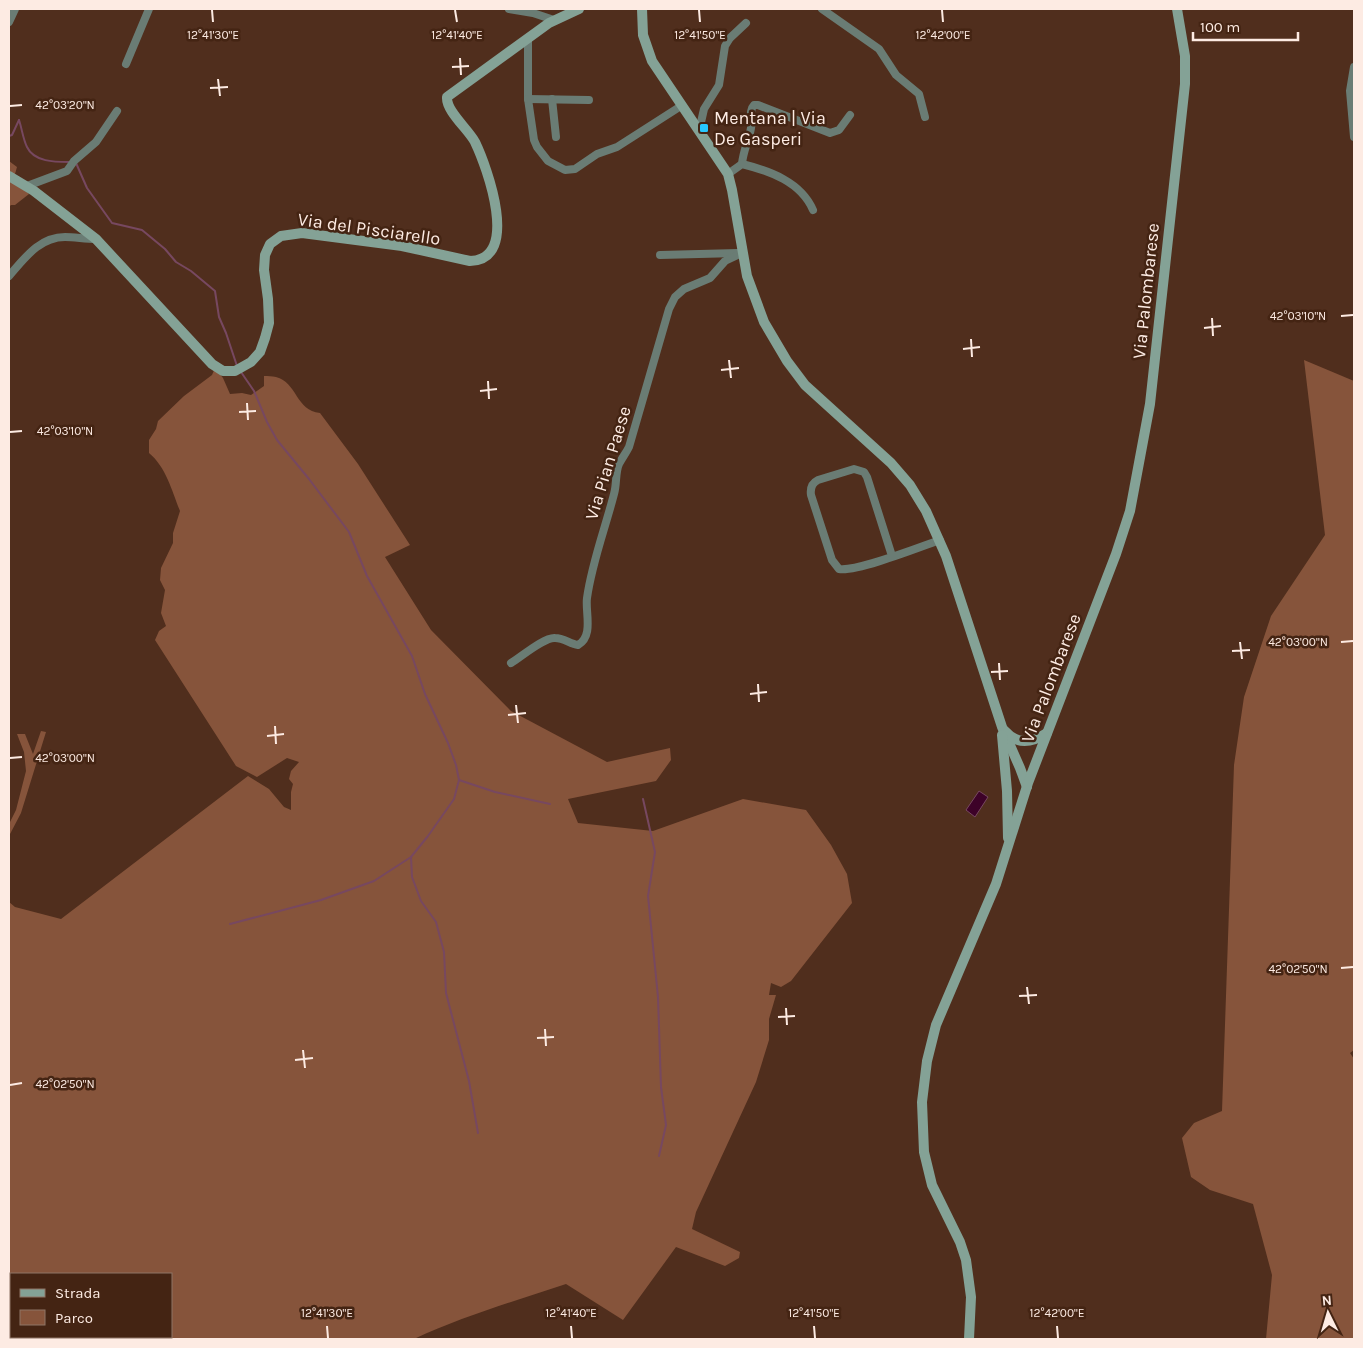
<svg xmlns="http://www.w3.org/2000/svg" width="1363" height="1348" font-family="Karla,sans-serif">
  <rect width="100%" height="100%" fill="#502e1d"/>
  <g fill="#86543b" fill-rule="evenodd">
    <polygon points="9,161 17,167 15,174 20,186 29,194 15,205 11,205 9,207"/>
    <polygon points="1304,360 1354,381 1354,1050 1350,1053 1354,1059 1354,1339 1266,1339 1272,1275 1253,1204 1210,1190 1191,1177 1182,1138 1194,1123 1222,1111 1234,765 1244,697 1271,616 1325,535"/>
    <path d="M215 368 223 378 230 394 242 393 251 395 264 386V376C268 376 272 376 276 377 297 382 296 411 320 413L358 464 410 545 385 557 431 630 511 711 607 762 670 748 671 760 656 781 568 799 578 823 653 831 743 799 806 810 831 845 847 874 852 903 791 981 781 987 771 983 769 995H776L769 1019V1040L756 1082 696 1212 692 1229 740 1252 739 1258 725 1266 676 1247 623 1320 566 1284C515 1301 464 1316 414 1339H9V902L15 907 61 919 248 776 269 789 284 807 291 810V792L293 784 289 779 291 771 299 762 287 758 257 777 236 766 155 640 159 631 166 626 161 613 165 590 160 580 161 568 173 543V533L180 511C172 491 166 467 149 453V440L156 429 158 421 184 396 212 375ZM11 1274H171V1337H11Z"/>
    <polygon points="41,731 46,732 21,813 9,836 9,824 16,810 26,771 24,752 17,734 25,734 33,754"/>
  </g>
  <polygon fill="#3d0228" stroke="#774860" points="979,791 988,797 975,817 966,810"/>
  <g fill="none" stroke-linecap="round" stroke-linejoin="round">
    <g stroke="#774860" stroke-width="2">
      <path d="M19 120C22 129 23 139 27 147 34 162 55 162 69 162"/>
      <polyline points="9,136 12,135 19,120"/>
      <polyline points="76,163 87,188 112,223 142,230 165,249 176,262 191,271 215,291 219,317 226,333 237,366"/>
      <polyline points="459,780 495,792 550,804"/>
      <polyline points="643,799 655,852 648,896 658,997 661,1087 666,1125 659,1156"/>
      <polyline points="411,857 412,877 421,901 436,922 444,952 446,993 469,1081 478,1133"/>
      <polyline points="230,924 321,900 374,881 411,857 428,836 454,799 459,780 456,765 448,743 425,694 412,656 367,576 349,532 309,479 277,440 267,422 254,391 241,372"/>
    </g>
    <g stroke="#6a7c74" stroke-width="8">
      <polyline points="509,9 533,13 554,20"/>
      <polyline points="822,9 879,49 896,75 919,94 925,117"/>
      <polyline points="9,22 15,9"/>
      <polyline points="528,39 528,99 534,140 537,147 548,161 565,170 575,169 597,154 617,147 681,106"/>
      <polyline points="126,64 149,9"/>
      <polyline points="1354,67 1350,91 1354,137"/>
      <polyline points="528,99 589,100"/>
      <polyline points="552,99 556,137"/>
      <polyline points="699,131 704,109 719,85 725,46 730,38 746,23"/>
      <path d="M742 164C743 151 749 140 751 128 753 120 748 111 754 105H758L830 133 839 130 850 115"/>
      <path d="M728 174 742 164C770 171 801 182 813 210"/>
      <polyline points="27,186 67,171 74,161 96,142 117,111"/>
      <polyline points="660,255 738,253"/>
      <path d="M9 276C24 259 39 237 65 237 75 237 85 239 96 239"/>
      <path d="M892 556 867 477 864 472 854 469 818 480C812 483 810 488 811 495L832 560 839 569C857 572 920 547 940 540"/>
      <path d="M511 663C521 657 544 637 555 638 564 638 570 644 578 645 594 636 585 612 587 598 592 562 605 529 614 494 617 484 615 473 619 464 622 458 626 453 629 447L669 309 675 297 684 289 710 278 725 261 742 253"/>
    </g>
    <g stroke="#84a296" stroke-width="10">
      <polyline points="642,9 643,35 652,61 728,174 732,190 747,276 764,322 787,361 805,385 891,463 910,485 926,511 946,556 1002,727 1020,768 1027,787"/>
      <path d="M9 176 34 191 96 239 212 364 223 371H235L251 362 260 352 265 338 269 323 268 299 264 270 265 255 270 244 281 236 302 233 402 246 470 261C521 260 487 167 475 142 468 129 446 111 447 97L549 23 579 9"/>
      <path d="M1005 731C1018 746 1033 742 1047 733"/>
      <polyline points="1002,735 1007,791 1008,838"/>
      <polyline points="969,1339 971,1297 966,1260 960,1242 932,1185 924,1152 922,1102 927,1061 936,1025 996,884 1028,783 1116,554 1130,511 1150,404 1185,84 1185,56 1177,9"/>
    </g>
  </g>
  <path fill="none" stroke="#fdebe3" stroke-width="2" d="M212 10 213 22M455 10 457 22M699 10 700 22M942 10 943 22M460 58 461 75M452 67 469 66M218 79 220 96M210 88 228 87M10 106 22 105M1341 316 1353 315M1212 318 1213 336M1204 328 1221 326M971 339 972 357M963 349 980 347M729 360 731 378M721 370 739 368M488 381 489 399M480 391 497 389M247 403 248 420M239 412 256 411M10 432 22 431M1240 642 1242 659M1341 642 1353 641M1232 651 1250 650M999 663 1000 680M991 672 1008 671M758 684 759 702M750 694 767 692M516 705 518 723M508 715 526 713M275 726 276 744M267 736 284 734M10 758 22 757M1341 968 1353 967M1027 987 1029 1004M1019 996 1037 995M786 1008 787 1025M778 1017 795 1016M545 1029 546 1046M537 1038 554 1037M303 1050 305 1068M295 1060 313 1058M10 1085 22 1083M327 1326 328 1338M571 1326 572 1338M814 1326 815 1338M1057 1326 1058 1338"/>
  <rect fill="#27c8ff" stroke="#442413" stroke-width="2" x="699" y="123" width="10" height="10" rx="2.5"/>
  <g text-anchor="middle" stroke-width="5" stroke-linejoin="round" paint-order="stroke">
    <g font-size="18" fill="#fdebe3" stroke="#442413" text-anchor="start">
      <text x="714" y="124">Mentana | Via<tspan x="714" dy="21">De Gasperi</tspan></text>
    </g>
    <g font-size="18" fill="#fdebe3" stroke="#442413">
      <text transform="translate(369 229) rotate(8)" y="6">Via del Pisciarello</text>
      <text transform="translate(1146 291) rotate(-84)" y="6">Via Palombarese</text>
      <text transform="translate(608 463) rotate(-73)" y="6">Via Pian Paese</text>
      <text transform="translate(1051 678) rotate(-69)" y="6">Via Palombarese</text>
    </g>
  </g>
  <g font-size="12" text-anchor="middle" fill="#fdebe3" stroke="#442413" stroke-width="5" stroke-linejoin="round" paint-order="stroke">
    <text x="213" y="39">12°41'30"E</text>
    <text x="457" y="39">12°41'40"E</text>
    <text x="700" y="39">12°41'50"E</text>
    <text x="943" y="39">12°42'00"E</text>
    <text x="65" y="109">42°03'20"N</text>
    <text x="1298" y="320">42°03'10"N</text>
    <text x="65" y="435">42°03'10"N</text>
    <text x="1298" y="646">42°03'00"N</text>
    <text x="65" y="762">42°03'00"N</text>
    <text x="1298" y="973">42°02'50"N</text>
    <text x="65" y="1088">42°02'50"N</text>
    <text x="327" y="1317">12°41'30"E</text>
    <text x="571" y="1317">12°41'40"E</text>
    <text x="814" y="1317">12°41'50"E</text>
    <text x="1057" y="1317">12°42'00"E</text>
  </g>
  <rect width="1363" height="1348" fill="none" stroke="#fdebe3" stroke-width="20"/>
  <rect x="10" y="1273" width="162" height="65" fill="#442413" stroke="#8e7466"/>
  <rect x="20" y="1289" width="25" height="8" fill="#84a296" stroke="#8e7466"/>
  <text x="55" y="1298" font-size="15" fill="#fdebe3">Strada</text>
  <rect x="20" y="1310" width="25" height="15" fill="#86543b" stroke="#8e7466"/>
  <text x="55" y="1323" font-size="15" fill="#fdebe3">Parco</text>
  <g transform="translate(1328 1313) rotate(355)" stroke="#442413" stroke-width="4" paint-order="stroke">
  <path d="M0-4L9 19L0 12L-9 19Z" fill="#fdebe3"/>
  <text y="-8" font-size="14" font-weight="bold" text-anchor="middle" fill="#fdebe3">N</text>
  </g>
  <path d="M1193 32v8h105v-8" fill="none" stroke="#fdebe3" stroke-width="2.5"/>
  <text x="1200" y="32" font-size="15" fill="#fdebe3" stroke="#442413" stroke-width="4" paint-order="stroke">100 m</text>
</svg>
